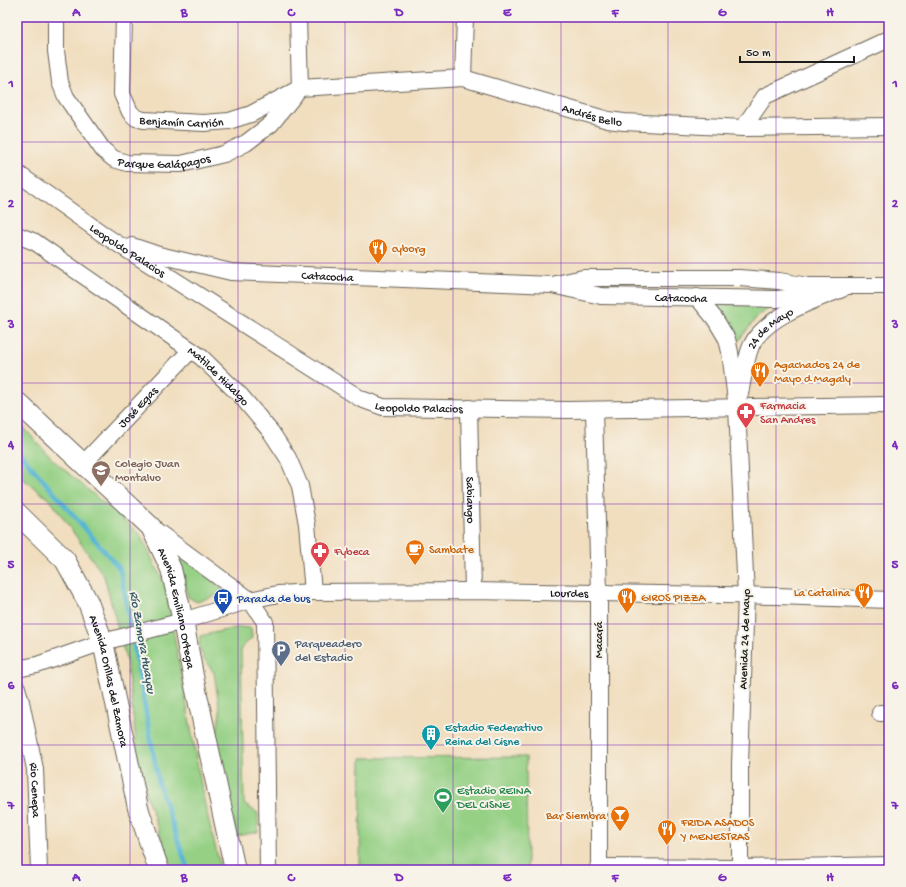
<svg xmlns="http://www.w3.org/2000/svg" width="906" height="887" font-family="'Gochi Hand',sans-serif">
  <rect width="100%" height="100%" fill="#f7f3e8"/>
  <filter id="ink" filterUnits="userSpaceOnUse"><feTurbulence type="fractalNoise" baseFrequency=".025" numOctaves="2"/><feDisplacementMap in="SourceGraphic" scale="8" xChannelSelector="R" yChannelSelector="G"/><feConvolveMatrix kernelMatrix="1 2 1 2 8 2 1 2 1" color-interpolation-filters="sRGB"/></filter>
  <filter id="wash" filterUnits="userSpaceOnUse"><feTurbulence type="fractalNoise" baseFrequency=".012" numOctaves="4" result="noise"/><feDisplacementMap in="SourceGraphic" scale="16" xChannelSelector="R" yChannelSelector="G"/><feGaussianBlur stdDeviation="0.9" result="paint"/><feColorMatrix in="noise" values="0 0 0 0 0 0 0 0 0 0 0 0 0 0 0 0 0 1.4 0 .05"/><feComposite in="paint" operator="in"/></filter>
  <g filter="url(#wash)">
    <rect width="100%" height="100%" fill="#f1debf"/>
    <g fill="#95d085" stroke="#587650">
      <polygon points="781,300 757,317 737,343 733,330 716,306"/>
      <polygon points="17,420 52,459 140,534 165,585 204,801 221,870 173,870 141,781 126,659 104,576 51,501 17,474"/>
      <polygon points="186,558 225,592 197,602 188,597 180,561"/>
      <polygon points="240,627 251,628 252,638 241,648 244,804 258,813 258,832 236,836 216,739 220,712 214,673 204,659 199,646 200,636"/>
      <polygon points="526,757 527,870 360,870 361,758"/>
    </g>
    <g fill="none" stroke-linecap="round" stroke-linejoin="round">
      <polyline stroke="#57b5d6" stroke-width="4.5" points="17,450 120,569 159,785 188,870"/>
    </g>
  </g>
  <g filter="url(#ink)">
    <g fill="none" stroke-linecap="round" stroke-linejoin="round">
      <defs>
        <g id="minor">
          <path id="s1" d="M56 17V51L60 82 66 97 103 150 114 159 127 163 181 164 224 154 246 143 271 124 296 93"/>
          <path id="s2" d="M124 17 122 94 130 112 136 118 144 120 204 123 229 121 251 114 300 88 463 78 608 120 624 122 743 128 889 126"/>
          <polyline points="298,17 300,88"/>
          <polyline points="463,78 465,17"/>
          <polyline points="743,128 765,96 889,39"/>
          <path id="s3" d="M17 173 107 237 361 399 383 407 568 410 889 405"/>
          <path id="s4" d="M17 235 35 242 201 357 241 396 271 432 288 458 300 486 307 524 313 592"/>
          <path id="s5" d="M132 246 159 255 231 272 552 285 601 296 777 299 787 298 808 286"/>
          <polyline points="556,284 583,278 739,278 779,281 808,286 889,286"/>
          <polyline points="697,297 715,319 727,339 730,352 737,408 746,595 740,764 740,870"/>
          <path id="s6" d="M740 394C743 379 745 361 751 346 764 317 814 300 842 289"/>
          <path id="s7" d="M469 408 473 591"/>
          <polyline points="594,410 599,594 599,870"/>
          <path id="s8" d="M83 464 191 350"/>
          <polyline points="151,527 250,600 265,622 268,870"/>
          <path id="s9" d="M17 669 37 665 103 642 183 621 250 600 278 594 313 592 473 591 777 596 889 600"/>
          <path id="s10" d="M17 688 21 702 35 769 39 870"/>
          <polyline points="880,713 889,713"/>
          <polyline points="598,867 740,868 889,865"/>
        </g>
        <g id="major">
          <path id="s11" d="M17 402 151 527 171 569 183 621 194 681 235 870"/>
          <path id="s12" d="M17 513 65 560 88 602 103 642 138 808 159 870"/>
        </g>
      </defs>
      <use href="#minor" stroke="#676055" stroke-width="18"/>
      <use href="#major" stroke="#676055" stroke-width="22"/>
      <use href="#minor" stroke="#fff" stroke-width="16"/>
      <use href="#major" stroke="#fff" stroke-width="20"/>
    </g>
  </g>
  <path fill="none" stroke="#7b2cbf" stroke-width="1" stroke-opacity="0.55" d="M130 17V870M238 17V870M345 17V870M453 17V870M561 17V870M668 17V870M776 17V870M17 142H889M17 263H889M17 383H889M17 504H889M17 624H889M17 745H889"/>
  <defs>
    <symbol id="restaurant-pin" viewBox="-11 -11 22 30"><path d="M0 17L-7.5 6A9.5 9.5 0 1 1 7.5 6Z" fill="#e8710a" stroke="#f7f3e8"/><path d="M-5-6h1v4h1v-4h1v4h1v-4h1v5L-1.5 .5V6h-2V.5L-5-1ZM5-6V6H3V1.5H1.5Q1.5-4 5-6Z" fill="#fff"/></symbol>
    <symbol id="pharmacy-pin" viewBox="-11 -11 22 30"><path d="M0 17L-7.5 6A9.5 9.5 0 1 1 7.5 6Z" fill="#e0444e" stroke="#f7f3e8"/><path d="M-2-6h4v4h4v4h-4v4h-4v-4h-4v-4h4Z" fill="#fff"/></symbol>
    <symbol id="school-pin" viewBox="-11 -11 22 30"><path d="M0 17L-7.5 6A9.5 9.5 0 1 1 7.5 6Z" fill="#8d6e63" stroke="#f7f3e8"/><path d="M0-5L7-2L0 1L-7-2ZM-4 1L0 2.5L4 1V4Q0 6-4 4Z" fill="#fff"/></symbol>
    <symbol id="cafe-pin" viewBox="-11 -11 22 30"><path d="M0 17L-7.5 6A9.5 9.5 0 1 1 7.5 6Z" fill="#e8710a" stroke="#f7f3e8"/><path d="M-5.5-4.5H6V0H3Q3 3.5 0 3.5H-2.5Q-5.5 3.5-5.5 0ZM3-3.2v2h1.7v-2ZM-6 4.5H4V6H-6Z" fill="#fff"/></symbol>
    <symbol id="bus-pin" viewBox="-11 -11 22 30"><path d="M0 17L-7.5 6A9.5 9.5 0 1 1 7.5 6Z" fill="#1a4fb4" stroke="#f7f3e8"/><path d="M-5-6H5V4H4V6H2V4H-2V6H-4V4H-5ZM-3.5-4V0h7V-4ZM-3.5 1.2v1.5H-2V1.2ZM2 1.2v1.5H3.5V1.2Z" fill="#fff"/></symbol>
    <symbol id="parking-pin" viewBox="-11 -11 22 30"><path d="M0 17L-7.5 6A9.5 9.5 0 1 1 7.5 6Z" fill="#5c6f8a" stroke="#f7f3e8"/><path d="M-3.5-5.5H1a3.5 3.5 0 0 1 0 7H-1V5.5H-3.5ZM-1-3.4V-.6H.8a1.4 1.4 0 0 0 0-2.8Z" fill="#fff"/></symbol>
    <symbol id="building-pin" viewBox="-11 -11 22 30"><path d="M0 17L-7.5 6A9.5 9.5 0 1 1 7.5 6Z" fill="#0f9aa8" stroke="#f7f3e8"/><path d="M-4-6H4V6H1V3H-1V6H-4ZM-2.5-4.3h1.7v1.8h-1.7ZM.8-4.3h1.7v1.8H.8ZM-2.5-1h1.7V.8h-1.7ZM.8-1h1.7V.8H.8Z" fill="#fff"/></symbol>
    <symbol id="stadium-pin" viewBox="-11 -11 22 30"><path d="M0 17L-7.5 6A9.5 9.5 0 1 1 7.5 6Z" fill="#2e9e5b" stroke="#f7f3e8"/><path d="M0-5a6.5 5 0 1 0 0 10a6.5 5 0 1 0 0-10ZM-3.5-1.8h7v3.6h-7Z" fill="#fff"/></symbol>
    <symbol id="bar-pin" viewBox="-11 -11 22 30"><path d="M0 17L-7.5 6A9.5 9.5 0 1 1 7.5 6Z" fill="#e8710a" stroke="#f7f3e8"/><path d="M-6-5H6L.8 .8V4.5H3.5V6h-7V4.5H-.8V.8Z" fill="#fff"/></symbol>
  </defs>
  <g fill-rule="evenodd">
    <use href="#restaurant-pin" x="367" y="237" width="22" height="30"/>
    <use href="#restaurant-pin" x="749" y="360" width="22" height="30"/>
    <use href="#pharmacy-pin" x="735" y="401" width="22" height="30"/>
    <use href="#school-pin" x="90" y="459" width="22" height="30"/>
    <use href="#cafe-pin" x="404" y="538" width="22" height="30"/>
    <use href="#pharmacy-pin" x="309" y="540" width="22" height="30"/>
    <use href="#restaurant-pin" x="853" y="581" width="22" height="30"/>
    <use href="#restaurant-pin" x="616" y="586" width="22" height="30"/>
    <use href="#bus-pin" x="212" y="587" width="22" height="30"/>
    <use href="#parking-pin" x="270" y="639" width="22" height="30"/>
    <use href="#building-pin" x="420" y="723" width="22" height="30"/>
    <use href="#stadium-pin" x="432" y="786" width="22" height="30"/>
    <use href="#bar-pin" x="609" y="804" width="22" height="30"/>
    <use href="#restaurant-pin" x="656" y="818" width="22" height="30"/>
  </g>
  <g text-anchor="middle" stroke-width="4" stroke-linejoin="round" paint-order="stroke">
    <g font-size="12" fill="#1c1c1c" stroke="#f7f3e8">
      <text dy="4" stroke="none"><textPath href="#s2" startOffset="575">Andrés Bello</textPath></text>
      <text dy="4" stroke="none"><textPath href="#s2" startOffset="151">Benjamín Carrión</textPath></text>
      <text dy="4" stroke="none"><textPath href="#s1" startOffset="211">Parque Galápagos</textPath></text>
      <text dy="4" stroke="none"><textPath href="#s3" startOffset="135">Leopoldo Palacios</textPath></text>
      <text dy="4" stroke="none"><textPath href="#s5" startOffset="199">Catacocha</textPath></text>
      <text dy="4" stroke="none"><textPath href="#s5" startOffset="554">Catacocha</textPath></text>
      <text dy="4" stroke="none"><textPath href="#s6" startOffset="76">24 de Mayo</textPath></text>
      <text dy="4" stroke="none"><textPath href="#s4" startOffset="247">Matilde Hidalgo</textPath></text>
      <text dy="4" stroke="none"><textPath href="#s3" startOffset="471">Leopoldo Palacios</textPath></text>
      <text dy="4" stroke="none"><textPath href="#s8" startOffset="79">José Egas</textPath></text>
      <text dy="4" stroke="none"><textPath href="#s7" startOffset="92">Sabiango</textPath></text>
      <text dy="4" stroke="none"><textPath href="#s9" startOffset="563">Lourdes</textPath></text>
      <text dy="4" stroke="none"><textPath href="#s11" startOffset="269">Avenida Emiliano Ortega</textPath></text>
      <text transform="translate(744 639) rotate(-88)" y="4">Avenida 24 de Mayo</text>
      <text transform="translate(598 640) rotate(-90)" y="4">Macará</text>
      <text dy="4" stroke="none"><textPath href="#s12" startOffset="197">Avenida Orillas del Zamora</textPath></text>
      <text dy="4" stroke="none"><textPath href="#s10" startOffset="104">Rio Cenepa</textPath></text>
    </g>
    <g font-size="12" fill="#c56008" stroke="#f7f3e8" text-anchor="start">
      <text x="392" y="252">cyborg</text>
      <text x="774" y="368">Agachados 24 de<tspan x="774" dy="14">Mayo d Magaly</tspan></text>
      <text x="429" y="553">Sambate</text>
      <text x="850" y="596" text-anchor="end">La Catalina</text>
      <text x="641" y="601">GIROS PIZZA</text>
      <text x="606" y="819" text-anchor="end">Bar Siembra</text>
      <text x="681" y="826">FRIDA ASADOS<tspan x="681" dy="14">Y MENESTRAS</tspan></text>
    </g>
    <g font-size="12" fill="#be3a42" stroke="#f7f3e8" text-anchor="start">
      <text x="760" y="409">Farmacia<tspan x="760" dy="14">San Andres</tspan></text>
      <text x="334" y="555">Fybeca</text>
    </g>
    <g font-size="12" fill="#785e54" stroke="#f7f3e8" text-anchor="start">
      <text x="115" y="467">Colegio Juan<tspan x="115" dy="14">Montalvo</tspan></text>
    </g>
    <g font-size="12" fill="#164399" stroke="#f7f3e8" text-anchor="start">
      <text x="237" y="602">Parada de bus</text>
    </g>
    <g font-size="12" fill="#4e5e75" stroke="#f7f3e8" text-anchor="start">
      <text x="295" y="647">Parqueadero<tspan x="295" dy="14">del Estadio</tspan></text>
    </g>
    <g font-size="12" fill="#0d838f" stroke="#f7f3e8" text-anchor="start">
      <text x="445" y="731">Estadio Federativo<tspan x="445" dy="14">Reina del Cisne</tspan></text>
    </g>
    <g font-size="12" fill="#27864d" stroke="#f7f3e8" text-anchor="start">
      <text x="457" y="794">Estadio REINA<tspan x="457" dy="14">DEL CISNE</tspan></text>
    </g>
    <g font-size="13" font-style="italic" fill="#345966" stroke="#f7f3e8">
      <text transform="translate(144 642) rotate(80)" y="5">Río Zamora Huaycu</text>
    </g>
  </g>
  <rect width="906" height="887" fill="none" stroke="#f7f3e8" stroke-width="44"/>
  <path d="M740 56v6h114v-6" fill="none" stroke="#1c1c1c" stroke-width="2"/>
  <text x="746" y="56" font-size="12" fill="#1c1c1c" stroke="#f7f3e8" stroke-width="3" paint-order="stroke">50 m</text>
  <rect x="22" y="22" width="862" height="843" fill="none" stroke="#7b2cbf" stroke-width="1.5"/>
  <g font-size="13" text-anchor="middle" font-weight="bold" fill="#7b2cbf">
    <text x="76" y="16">A</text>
    <text x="184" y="16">B</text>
    <text x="291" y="16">C</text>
    <text x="399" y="16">D</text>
    <text x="507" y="16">E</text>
    <text x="615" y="16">F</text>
    <text x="722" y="16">G</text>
    <text x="830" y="16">H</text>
    <text x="11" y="87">1</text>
    <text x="895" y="87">1</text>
    <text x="11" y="207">2</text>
    <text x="895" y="207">2</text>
    <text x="11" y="328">3</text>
    <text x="895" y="328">3</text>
    <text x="11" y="448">4</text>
    <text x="895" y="448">4</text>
    <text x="11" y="568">5</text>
    <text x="895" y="568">5</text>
    <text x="11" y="689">6</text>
    <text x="895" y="689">6</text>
    <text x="11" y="809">7</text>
    <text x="895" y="809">7</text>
    <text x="76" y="881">A</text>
    <text x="184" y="881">B</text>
    <text x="291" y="881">C</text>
    <text x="399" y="881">D</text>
    <text x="507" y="881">E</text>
    <text x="615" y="881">F</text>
    <text x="722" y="881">G</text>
    <text x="830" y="881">H</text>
  </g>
</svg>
